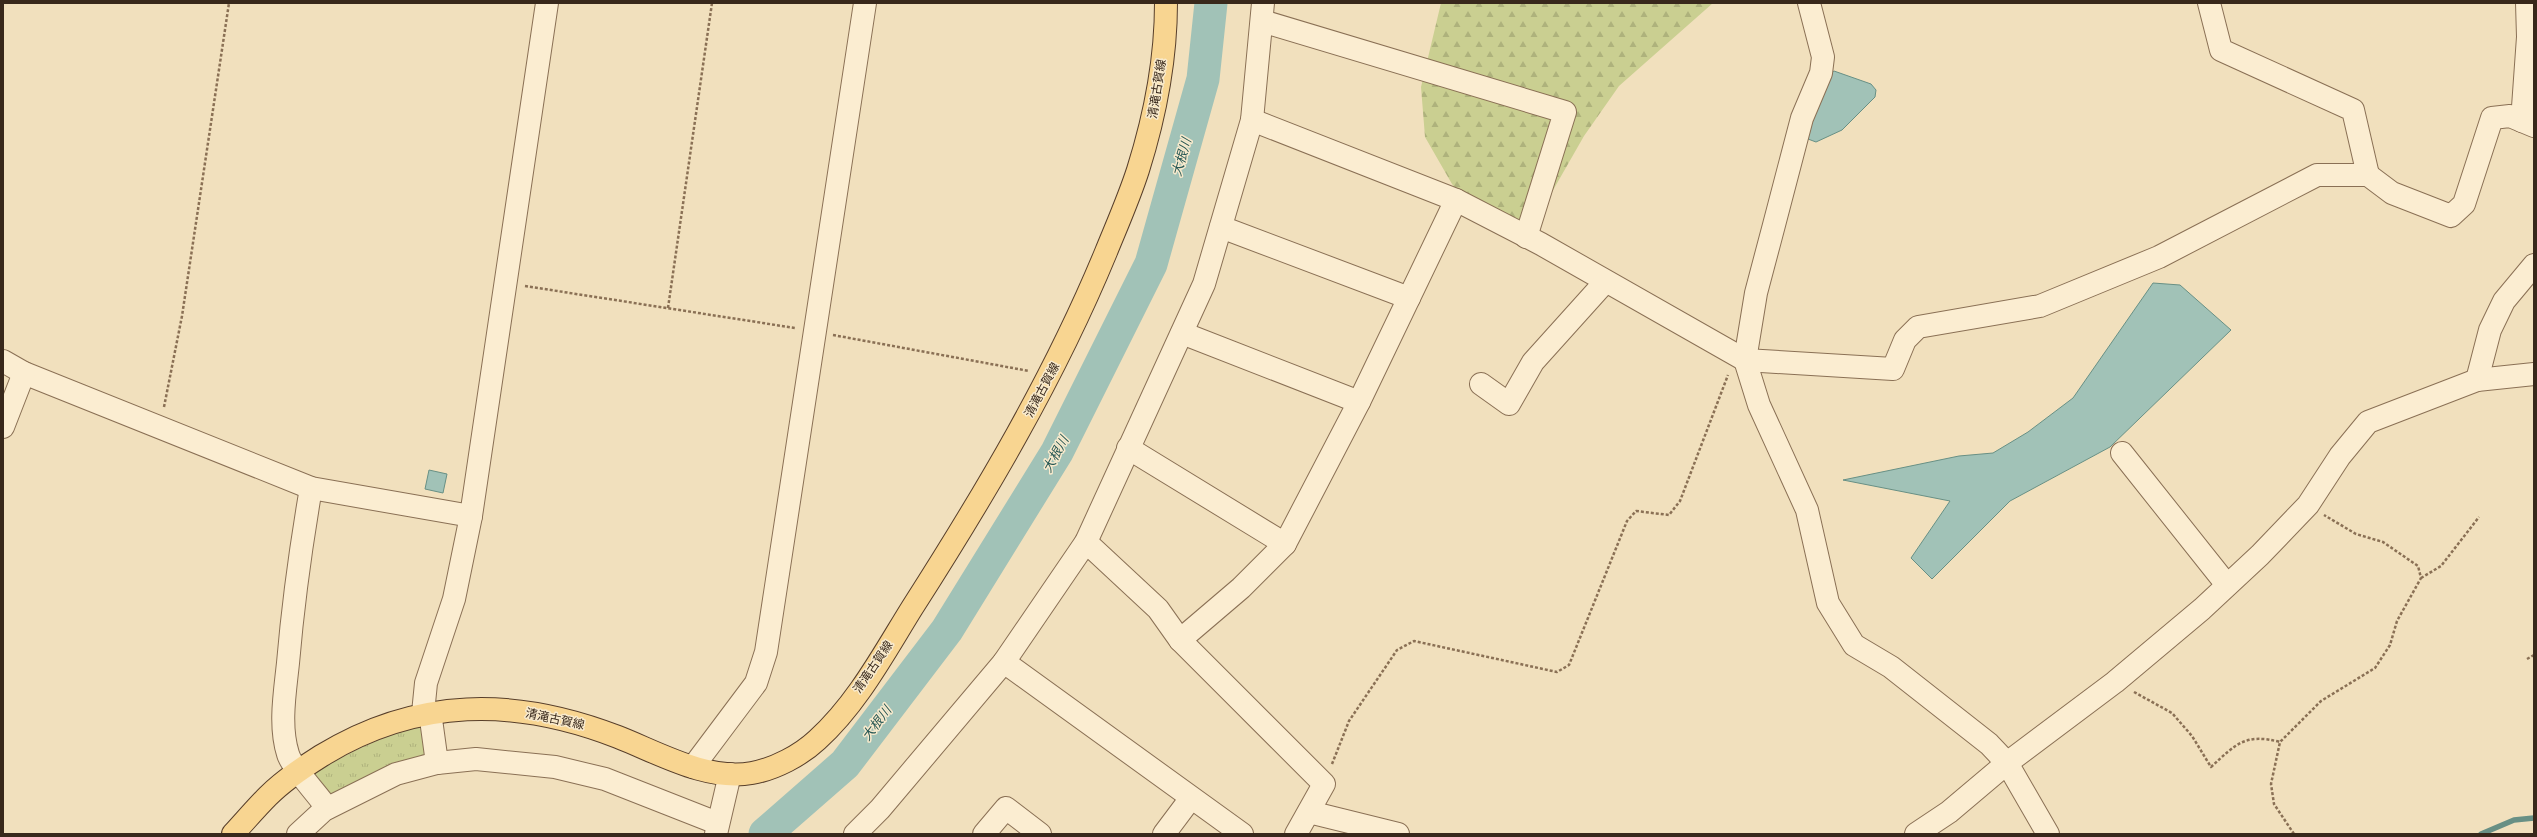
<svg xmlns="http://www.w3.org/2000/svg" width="2537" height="837" font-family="Georgia,'Noto Sans JP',serif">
  <defs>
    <pattern id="forest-firs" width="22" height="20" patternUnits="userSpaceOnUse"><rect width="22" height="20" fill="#cacf91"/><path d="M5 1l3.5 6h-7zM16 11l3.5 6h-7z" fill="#aeb27c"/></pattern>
    <pattern id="park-tufts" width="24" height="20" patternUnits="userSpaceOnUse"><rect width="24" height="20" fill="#cacf91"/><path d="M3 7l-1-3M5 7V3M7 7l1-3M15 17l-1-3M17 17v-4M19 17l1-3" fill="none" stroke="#aeb27c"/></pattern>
  </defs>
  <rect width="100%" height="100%" fill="#f1e0bd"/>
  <polygon fill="url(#forest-firs)" points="1441,3 1713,3 1619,86 1584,136 1544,206 1516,226 1474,211 1452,184 1425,137 1421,87"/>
  <path fill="url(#park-tufts)" d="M424 724 429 758 332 799 310 776C348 752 381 737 424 724Z"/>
  <g fill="#a1c2b7" stroke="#689085">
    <polygon points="1834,71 1871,84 1876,90 1875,97 1842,130 1816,142 1808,139 1811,123 1829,74"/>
    <polygon points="2153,283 2180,285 2231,330 2110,447 2010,501 1932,579 1911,558 1950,501 1843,480 1959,456 1993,453 2028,432 2073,398"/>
    <polygon points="429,470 447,474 443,493 425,489"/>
  </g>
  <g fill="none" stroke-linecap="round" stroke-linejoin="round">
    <polyline stroke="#689085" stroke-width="5.5" points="2481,834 2514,820 2534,818"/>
    <polyline stroke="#a1c2b7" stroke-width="33" points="765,834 845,764 947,630 1057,452 1151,264 1203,79 1211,3"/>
    <defs>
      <g id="minor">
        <polyline points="1809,3 1823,57 1821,73 1802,118 1774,225 1756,293 1745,360 1759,405 1807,510 1828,603 1854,645 1891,667 1989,744 2007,763 2048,834"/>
        <polyline points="2209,3 2221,50 2353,110 2368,175"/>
        <polyline points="1262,21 1565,112 1526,237"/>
        <polyline points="1252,120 1456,200 1541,244 1745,360 1893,369 1905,340 1918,327 2040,306 2159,257 2317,175 2368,175 2392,193 2451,216 2464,204 2492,118 2510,116 2534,126"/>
        <polyline points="2522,121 2528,37 2527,3"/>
        <polyline points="1221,227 1409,298"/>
        <polyline points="1182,333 1359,402"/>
        <polyline points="3,361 24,373 311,488 471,516"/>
        <polyline points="2477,380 2490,330 2504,301 2534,265"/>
        <polyline points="1481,384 1509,404 1533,362 1605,282"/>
        <polyline points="3,427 24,373"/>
        <polyline points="1128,448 1285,544"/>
        <polyline points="2122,453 2227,585"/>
        <path d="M311 488C301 546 293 604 288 663 285 692 279 726 288 754 291 766 319 796 327 808"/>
        <polyline points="1086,542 1158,609 1180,640 1324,784 1296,834"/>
        <polyline points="1180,640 1241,588 1285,544 1359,402 1456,200"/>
        <polyline points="1004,662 1242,834"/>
        <polyline points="430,712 437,763"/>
        <polyline points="423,713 426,683 454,599 471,516 547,3"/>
        <polyline points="693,767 756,683 766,652 865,3"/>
        <polyline points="1309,812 1398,834"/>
        <polyline points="298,834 324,810 396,774 437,763 476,759 555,767 605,779 717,823"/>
        <polyline points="716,834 730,774"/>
        <polyline points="855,834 880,809 1004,662 1086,542 1204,284 1252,120 1263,3"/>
        <polyline points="984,834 1006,808 1040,834"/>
        <polyline points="1164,834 1191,798"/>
        <polyline points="1916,834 1949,812 2007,763 2115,682 2202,609 2260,555 2308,505 2340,456 2368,422 2477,380 2534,374"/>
      </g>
      <path id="major" d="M233 834C245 821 256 808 268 796 284 780 302 768 321 756 417 697 515 697 618 737 659 753 706 781 752 773 775 769 801 755 817 740 857 704 884 653 912 608 985 494 1054 378 1106 252 1117 225 1129 198 1138 170 1155 116 1166 60 1166 3"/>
    </defs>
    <use href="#minor" stroke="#8a7055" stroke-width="24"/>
    <use href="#major" stroke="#573e2a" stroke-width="24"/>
    <g stroke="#8a7055" stroke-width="2.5" stroke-dasharray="3 2" stroke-linecap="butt">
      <polyline points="525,286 795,328"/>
      <polyline points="668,308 712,3"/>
      <polyline points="833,335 1029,371"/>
      <polyline points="164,407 182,316 229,3"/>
      <polyline points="2421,578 2441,566 2479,517"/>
      <polyline points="2527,659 2534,655"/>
      <path d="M2134 692 2172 713 2192 736 2211 767C2236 744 2245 733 2280 742"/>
      <polyline points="1332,764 1349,721 1397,650 1414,641 1557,672 1569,665 1627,521 1636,511 1669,515 1680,501 1728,375"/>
      <polyline points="2294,834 2274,804 2271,784 2280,742 2321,701 2375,668 2390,645 2397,621 2421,578 2418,566 2383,542 2356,534 2324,515"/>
    </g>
    <use href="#minor" stroke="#fbedd1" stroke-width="22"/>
    <use href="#major" stroke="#f8d591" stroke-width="22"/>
  </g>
  <g text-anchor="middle" stroke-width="3" stroke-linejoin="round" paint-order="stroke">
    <g font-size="12" fill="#38281b" stroke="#f8eacd">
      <text transform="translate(1157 89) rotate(-81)" y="4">清滝古賀線</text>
      <text transform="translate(1042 390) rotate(-62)" y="4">清滝古賀線</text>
      <text transform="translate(873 667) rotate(-56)" y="4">清滝古賀線</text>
      <text transform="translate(555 719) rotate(12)" y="4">清滝古賀線</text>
    </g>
    <g font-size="13" font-style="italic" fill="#295955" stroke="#f8eacd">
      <text transform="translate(1181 157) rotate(-74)" y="5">大根川</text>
      <text transform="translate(1055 454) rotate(-61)" y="5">大根川</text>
      <text transform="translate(876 723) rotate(-53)" y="5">大根川</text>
    </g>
  </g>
  <rect width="2537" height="837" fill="none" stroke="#38281b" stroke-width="8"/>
</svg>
